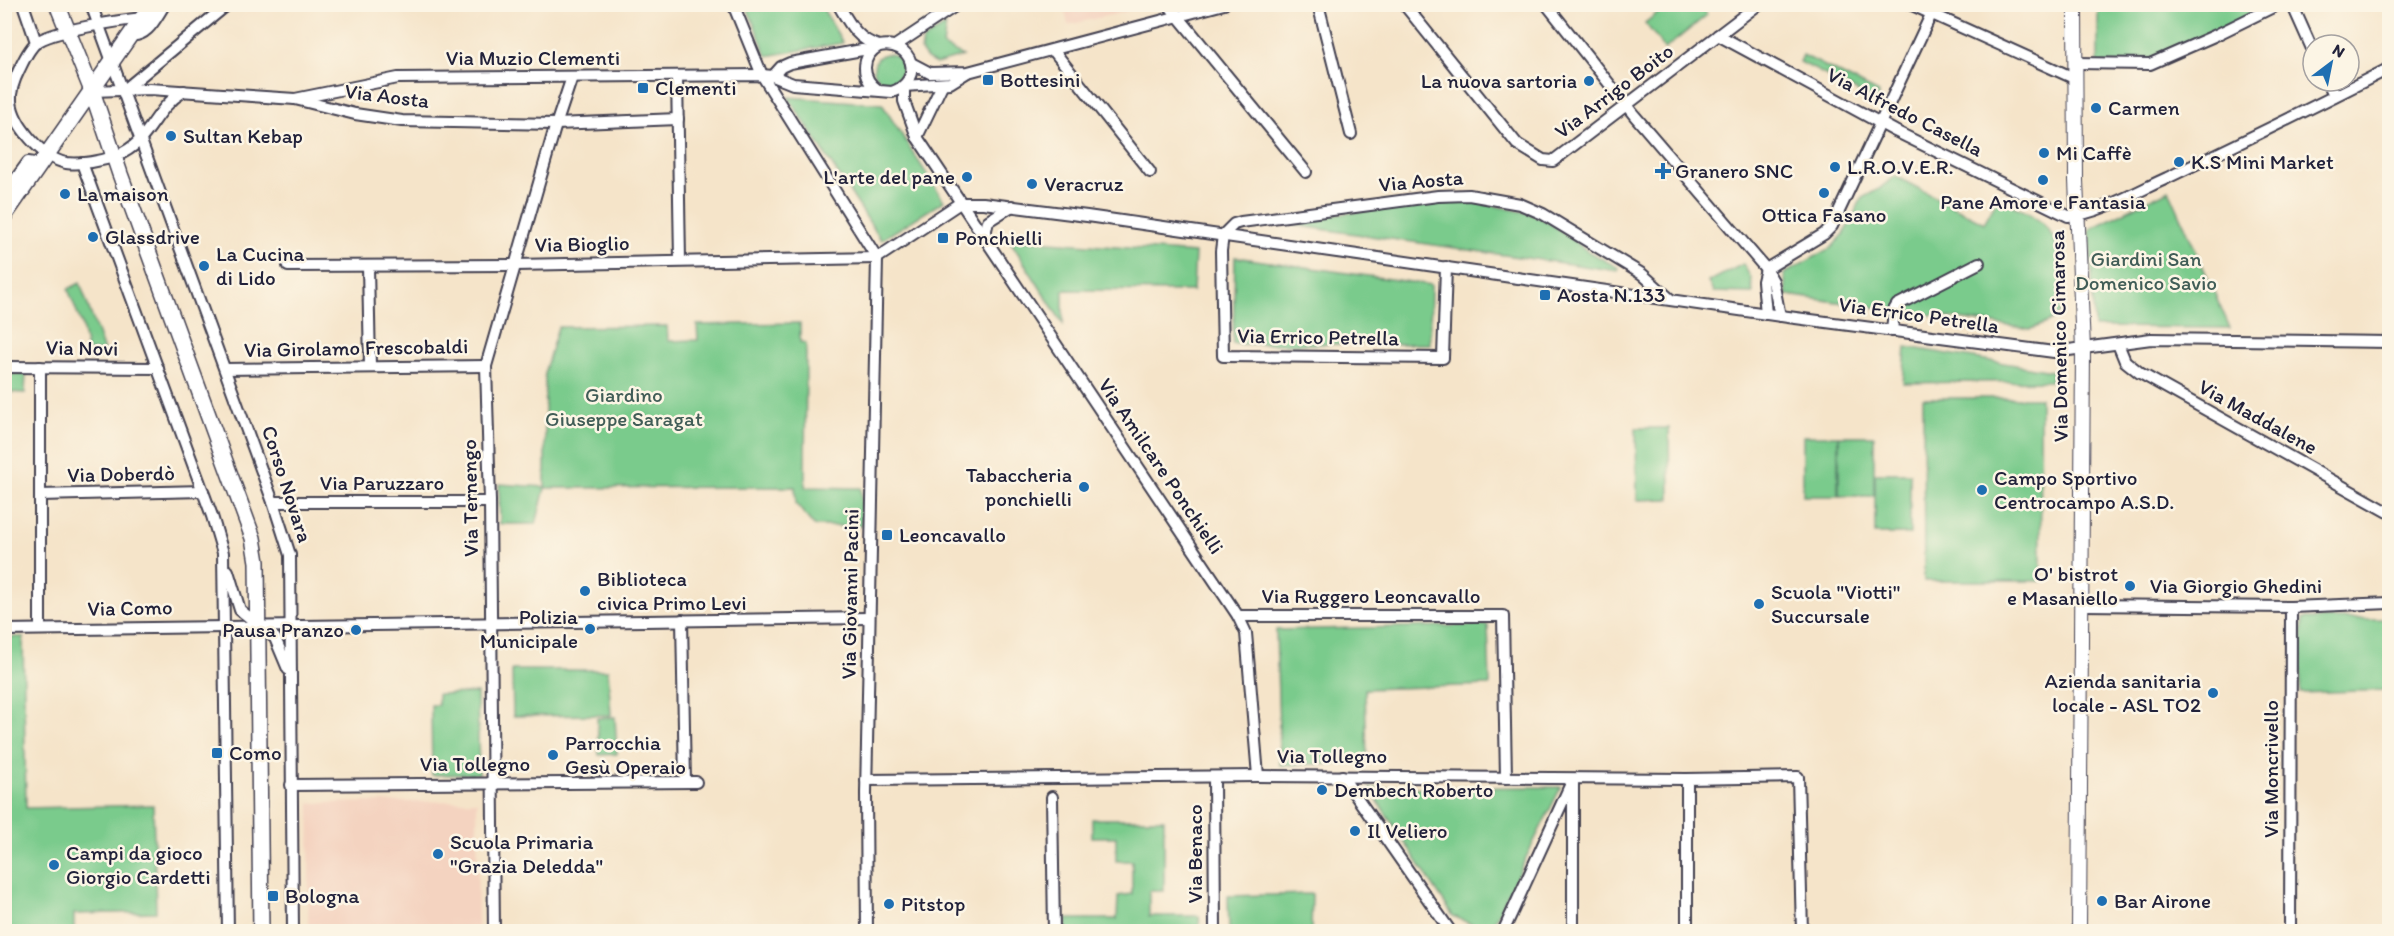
<svg xmlns="http://www.w3.org/2000/svg" width="2394" height="936" font-family="Itim,sans-serif">
  <rect width="100%" height="100%" fill="#fcf5e5"/>
  <filter id="ink" filterUnits="userSpaceOnUse"><feTurbulence type="fractalNoise" baseFrequency=".0167" numOctaves="2"/><feDisplacementMap in="SourceGraphic" scale="12" xChannelSelector="R" yChannelSelector="G"/><feConvolveMatrix kernelMatrix="1 2 1 2 8 2 1 2 1" color-interpolation-filters="sRGB"/></filter>
  <filter id="wash" filterUnits="userSpaceOnUse"><feTurbulence type="fractalNoise" baseFrequency=".008" numOctaves="4" result="noise"/><feDisplacementMap in="SourceGraphic" scale="24" xChannelSelector="R" yChannelSelector="G"/><feGaussianBlur stdDeviation="1.35" result="paint"/><feColorMatrix in="noise" values="0 0 0 0 0 0 0 0 0 0 0 0 0 0 0 0 0 1.4 0 .05"/><feComposite in="paint" operator="in"/></filter>
  <g filter="url(#wash)">
    <rect width="100%" height="100%" fill="#f5e4c9"/>
    <g fill="#f4d3c0">
      <polygon points="1064,5 1064,4 1142,5 1141,8 1068,25"/>
      <polygon points="477,801 478,931 308,931 310,803"/>
    </g>
    <g fill="#7acb8c" stroke="#4e7664" stroke-width="1.5">
      <polygon points="1669,4 1699,5 1707,15 1665,49 1645,23"/>
      <polygon points="746,5 821,5 843,43 767,56"/>
      <polygon points="2098,5 2284,5 2150,64 2098,63"/>
      <polygon points="946,25 943,46 963,56 936,64 927,59 921,51 923,40"/>
      <circle cx="888" cy="68" r="14"/>
      <polygon points="1803,55 1879,93 1876,101 1800,62"/>
      <polygon points="788,97 882,104 944,201 881,240"/>
      <path d="M1895 176 1984 223 1998 198C2014 206 2032 213 2045 226 2061 242 2072 294 2059 314 2053 322 2039 326 2030 329L1787 295 1784 274 1831 248 1844 234 1862 198 1879 189Z"/>
      <polygon points="2169,190 2230,328 2094,327 2090,229"/>
      <polygon points="1453,201 1472,201 1529,213 1548,222 1589,252 1619,268 1618,271 1271,222"/>
      <polygon points="1009,239 1195,253 1193,291 1063,290 1063,324"/>
      <polygon points="1235,257 1431,285 1430,344 1233,344"/>
      <polygon points="1743,264 1751,278 1753,293 1713,292 1708,282"/>
      <polygon points="80,283 104,351 87,351 82,325 68,289"/>
      <polygon points="800,323 800,342 806,343 805,487 861,488 862,526 814,526 796,504 795,487 545,488 536,524 500,524 499,484 545,487 545,370 558,327 667,326 668,341 698,340 697,325"/>
      <polygon points="1906,347 2052,371 2051,381 1903,383"/>
      <polygon points="5,374 26,374 25,393 5,392"/>
      <polygon points="1923,398 2040,398 2041,581 1924,581"/>
      <polygon points="1636,428 1669,428 1670,499 1637,500"/>
      <rect x="1803" y="436" width="35" height="60"/>
      <rect x="1839" y="436" width="35" height="60"/>
      <rect x="1875" y="473" width="35" height="61"/>
      <polygon points="2303,619 2389,619 2389,690 2300,693"/>
      <polygon points="1488,625 1490,685 1365,689 1367,763 1280,765 1276,630"/>
      <polygon points="4,637 23,637 26,808 153,805 156,912 74,914 74,931 7,931"/>
      <polygon points="512,670 608,670 611,715 513,716"/>
      <polygon points="477,693 479,774 432,775 431,705 438,705 438,694"/>
      <polygon points="615,717 617,754 599,755 597,718"/>
      <polygon points="1561,787 1489,932 1453,916 1369,788"/>
      <polygon points="1092,819 1164,819 1164,891 1149,891 1149,916 1199,916 1200,931 1066,931 1066,919 1117,919 1118,896 1132,894 1132,861 1116,861 1116,837 1092,837"/>
      <polygon points="1312,894 1311,931 1229,931 1228,896"/>
    </g>
  </g>
  <g filter="url(#ink)">
    <g fill="none" stroke-linecap="round" stroke-linejoin="round">
      <defs>
        <g id="minor">
          <polyline points="23,4 36,42"/>
          <polyline points="91,4 273,502 290,555 293,932"/>
          <polyline points="733,4 762,75 877,258"/>
          <path d="M838 4C849 23 857 40 879 46"/>
          <polyline points="1168,4 1306,172"/>
          <polyline points="1318,4 1351,134"/>
          <polyline points="1404,4 1517,144 1543,160 1553,161 1759,4"/>
          <polyline points="1546,4 1634,115 1766,269 1773,281 1780,316"/>
          <polyline points="1910,4 2076,79"/>
          <polyline points="2292,4 2313,51"/>
          <path d="M143 18C123 20 49 31 36 43 29 48 23 62 19 70 15 78 10 91 11 101 13 124 42 158 66 163 81 165 102 161 116 156 153 141 151 111 184 91"/>
          <path d="M130 35C148 38 156 17 165 4"/>
          <path d="M1718 35 1895 131 2068 216C2097 215 2140 190 2167 178 2242 142 2316 106 2390 68"/>
          <polyline points="895,46 958,4"/>
          <polyline points="1053,50 1150,172"/>
          <polyline points="911,63 930,73 968,72 1224,4"/>
          <polyline points="2075,63 2150,64 2214,36 2279,4"/>
          <polyline points="677,76 680,261"/>
          <polyline points="773,76 781,67 790,63 862,50 871,51"/>
          <polyline points="2327,81 2334,96"/>
          <polyline points="904,86 904,101 917,137 1238,616 1246,633 1258,776"/>
          <polyline points="904,86 950,83 966,73"/>
          <polyline points="92,91 150,89 295,99 355,114 402,121 556,124 678,119"/>
          <polyline points="123,91 228,4"/>
          <path d="M295 99 398 78 762 75 773 76 793 84 892 92C925 81 913 39 879 46 860 57 861 78 878 90"/>
          <polyline points="917,137 942,85"/>
          <polyline points="82,163 212,516 223,553 228,932"/>
          <polyline points="4,195 28,162 41,164"/>
          <polyline points="960,203 983,203 1087,216 1788,317 2054,352 2151,339 2390,342"/>
          <polyline points="984,239 988,221 1012,206"/>
          <polyline points="877,258 960,203"/>
          <polyline points="288,266 515,265 877,258"/>
          <polyline points="368,266 370,367"/>
          <polyline points="1446,267 1443,358 1223,356 1221,251 1223,235 1234,224 1241,222 1438,196 1469,195 1520,204 1543,214 1642,274 1670,299"/>
          <polyline points="1766,314 1763,281 1766,269 1824,234 1832,226 1936,4"/>
          <polyline points="1892,331 1894,310 1897,305 1979,263"/>
          <polyline points="2118,344 2125,361 2140,373 2390,513"/>
          <polyline points="4,367 158,368"/>
          <polyline points="40,367 40,629"/>
          <polyline points="225,369 486,366"/>
          <polyline points="40,495 203,491"/>
          <polyline points="273,502 490,502"/>
          <polyline points="228,571 240,610 275,638 288,669"/>
          <polyline points="2082,605 2291,607 2390,603"/>
          <polyline points="1238,616 1503,616 1506,778"/>
          <polyline points="682,620 685,782"/>
          <polyline points="4,630 869,618"/>
          <polyline points="1342,776 1451,932"/>
          <polyline points="1214,777 1215,932"/>
          <polyline points="866,780 1258,776 1687,779 1798,777 1802,932"/>
          <polyline points="1573,782 1573,932"/>
          <polyline points="291,785 696,782"/>
          <polyline points="1052,797 1054,932"/>
          <polyline points="494,932 490,502 486,366 554,131 572,77"/>
          <polyline points="867,932 866,793 877,258"/>
          <polyline points="1503,932 1573,779"/>
          <polyline points="1687,932 1687,779"/>
          <polyline points="2290,932 2291,607"/>
        </g>
        <polyline id="tertiary" points="2075,4 2076,180 2083,349 2079,932"/>
        <g id="secondary">
          <polyline points="57,4 92,91 120,174 253,538 257,562 261,932"/>
          <polyline points="4,216 152,4"/>
        </g>
      </defs>
      <use href="#minor" stroke="#423f50" stroke-width="14"/>
      <use href="#tertiary" stroke="#423f50" stroke-width="16"/>
      <use href="#secondary" stroke="#423f50" stroke-width="18"/>
      <use href="#minor" stroke="#fff" stroke-width="10"/>
      <use href="#tertiary" stroke="#fff" stroke-width="14"/>
      <use href="#secondary" stroke="#fff" stroke-width="15"/>
    </g>
  </g>
  <g fill="#1f6fb2" stroke="#fcf5e5" stroke-width="2">
    <rect x="982" y="74" width="12" height="12" rx="3"/>
    <circle cx="1589" cy="81" r="6"/>
    <rect x="637" y="82" width="12" height="12" rx="3"/>
    <circle cx="2096" cy="108" r="6"/>
    <circle cx="171" cy="136" r="6"/>
    <circle cx="2044" cy="153" r="6"/>
    <circle cx="2179" cy="162" r="6"/>
    <circle cx="1835" cy="167" r="6"/>
    <path d="M1660 162h6v6h6v6h-6v6h-6v-6h-6v-6h6z"/>
    <circle cx="967" cy="177" r="6"/>
    <circle cx="2043" cy="180" r="6"/>
    <circle cx="1032" cy="184" r="6"/>
    <circle cx="1824" cy="193" r="6"/>
    <circle cx="65" cy="194" r="6"/>
    <circle cx="93" cy="237" r="6"/>
    <rect x="937" y="232" width="12" height="12" rx="3"/>
    <circle cx="204" cy="266" r="6"/>
    <rect x="1539" y="289" width="12" height="12" rx="3"/>
    <circle cx="1084" cy="487" r="6"/>
    <circle cx="1982" cy="490" r="6"/>
    <rect x="881" y="529" width="12" height="12" rx="3"/>
    <circle cx="2130" cy="586" r="6"/>
    <circle cx="585" cy="591" r="6"/>
    <circle cx="1759" cy="604" r="6"/>
    <circle cx="590" cy="629" r="6"/>
    <circle cx="356" cy="630" r="6"/>
    <circle cx="2213" cy="693" r="6"/>
    <rect x="211" y="747" width="12" height="12" rx="3"/>
    <circle cx="553" cy="755" r="6"/>
    <circle cx="1322" cy="790" r="6"/>
    <circle cx="1355" cy="831" r="6"/>
    <circle cx="438" cy="854" r="6"/>
    <circle cx="54" cy="865" r="6"/>
    <rect x="267" y="890" width="12" height="12" rx="3"/>
    <circle cx="2102" cy="901" r="6"/>
    <circle cx="889" cy="904" r="6"/>
  </g>
  <g text-anchor="middle" stroke-width="5" stroke-linejoin="round" paint-order="stroke">
    <g font-size="21" fill="#22223b" stroke="#fcf5e5">
      <text x="533" y="65">Via Muzio Clementi</text>
      <text transform="translate(1614 91) rotate(-37)" y="7">Via Arrigo Boito</text>
      <text transform="translate(387 96) rotate(7)" y="7">Via Aosta</text>
      <text transform="translate(1905 112) rotate(27)" y="7">Via Alfredo Casella</text>
      <text transform="translate(1421 181) rotate(-5)" y="7">Via Aosta</text>
      <text transform="translate(582 244) rotate(-1)" y="7">Via Bioglio</text>
      <text transform="translate(1919 315) rotate(8)" y="7">Via Errico Petrella</text>
      <text transform="translate(2059 336) rotate(-91)" y="7">Via Domenico Cimarosa</text>
      <text transform="translate(1318 337) rotate(1)" y="7">Via Errico Petrella</text>
      <text transform="translate(82 348) rotate(1)" y="7">Via Novi</text>
      <text transform="translate(356 348) rotate(-1)" y="7">Via Girolamo Frescobaldi</text>
      <text transform="translate(2258 417) rotate(29)" y="7">Via Maddalene</text>
      <text transform="translate(1161 466) rotate(56)" y="7">Via Amilcare Ponchielli</text>
      <text transform="translate(121 474) rotate(-1)" y="7">Via Doberdò</text>
      <text x="382" y="490">Via Paruzzaro</text>
      <text transform="translate(287 484) rotate(72)" y="7">Corso Novara</text>
      <text transform="translate(470 498) rotate(-91)" y="7">Via Ternengo</text>
      <text x="2236" y="593">Via Giorgio Ghedini</text>
      <text transform="translate(850 594) rotate(-89)" y="7">Via Giovanni Pacini</text>
      <text x="1371" y="603">Via Ruggero Leoncavallo</text>
      <text transform="translate(130 608) rotate(-1)" y="7">Via Como</text>
      <text x="1332" y="763">Via Tollegno</text>
      <text x="475" y="771">Via Tollegno</text>
      <text transform="translate(2271 769) rotate(-90)" y="7">Via Moncrivello</text>
      <text transform="translate(1195 854) rotate(-90)" y="7">Via Benaco</text>
    </g>
    <g font-size="21" fill="#22223b" stroke="#fcf5e5" text-anchor="start">
      <text x="1000" y="87">Bottesini</text>
      <text x="1577" y="88" text-anchor="end">La nuova sartoria</text>
      <text x="655" y="95">Clementi</text>
      <text x="2108" y="115">Carmen</text>
      <text x="183" y="143">Sultan Kebap</text>
      <text x="2056" y="160">Mi Caffè</text>
      <text x="2191" y="169">K.S Mini Market</text>
      <text x="1847" y="174">L.R.O.V.E.R.</text>
      <text x="1675" y="178">Granero SNC</text>
      <text x="955" y="184" text-anchor="end">L'arte del pane</text>
      <text x="1044" y="191">Veracruz</text>
      <text x="77" y="201">La maison</text>
      <text x="2043" y="209" text-anchor="middle">Pane Amore e Fantasia</text>
      <text x="1824" y="222" text-anchor="middle">Ottica Fasano</text>
      <text x="105" y="244">Glassdrive</text>
      <text x="955" y="245">Ponchielli</text>
      <text x="216" y="261">La Cucina<tspan x="216" dy="24">di Lido</tspan></text>
      <text x="1557" y="302">Aosta N.133</text>
      <text x="1072" y="482" text-anchor="end">Tabaccheria<tspan x="1072" dy="24">ponchielli</tspan></text>
      <text x="1994" y="485">Campo Sportivo<tspan x="1994" dy="24">Centrocampo A.S.D.</tspan></text>
      <text x="899" y="542">Leoncavallo</text>
      <text x="2118" y="581" text-anchor="end">O' bistrot<tspan x="2118" dy="24">e Masaniello</tspan></text>
      <text x="597" y="586">Biblioteca<tspan x="597" dy="24">civica Primo Levi</tspan></text>
      <text x="1771" y="599">Scuola "Viotti"<tspan x="1771" dy="24">Succursale</tspan></text>
      <text x="578" y="624" text-anchor="end">Polizia<tspan x="578" dy="24">Municipale</tspan></text>
      <text x="344" y="637" text-anchor="end">Pausa Pranzo</text>
      <text x="2201" y="688" text-anchor="end">Azienda sanitaria<tspan x="2201" dy="24">locale - ASL TO2</tspan></text>
      <text x="565" y="750">Parrocchia<tspan x="565" dy="24">Gesù Operaio</tspan></text>
      <text x="229" y="760">Como</text>
      <text x="1334" y="797">Dembech Roberto</text>
      <text x="1367" y="838">Il Veliero</text>
      <text x="450" y="849">Scuola Primaria<tspan x="450" dy="24">"Grazia Deledda"</tspan></text>
      <text x="66" y="860">Campi da gioco<tspan x="66" dy="24">Giorgio Cardetti</tspan></text>
      <text x="285" y="903">Bologna</text>
      <text x="2114" y="908">Bar Airone</text>
      <text x="901" y="911">Pitstop</text>
    </g>
    <g font-size="21" fill="#415d57" stroke="#fcf5e5">
      <text x="2146" y="266">Giardini San<tspan x="2146" dy="24">Domenico Savio</tspan></text>
      <text x="624" y="402">Giardino<tspan x="624" dy="24">Giuseppe Saragat</tspan></text>
    </g>
  </g>
  <rect width="2394" height="936" fill="none" stroke="#fcf5e5" stroke-width="24"/>
  <g transform="translate(2331 63) rotate(32)"><circle r="28" fill="#fcf5e5" stroke="#a5a1a1" stroke-width="1.5"/>
  <path d="M0-4.5L10 22L0 15L-10 22Z" fill="#1f6fb2"/>
  <text y="-9" font-size="16" font-weight="bold" text-anchor="middle" fill="#22223b">N</text>
  </g>
</svg>
